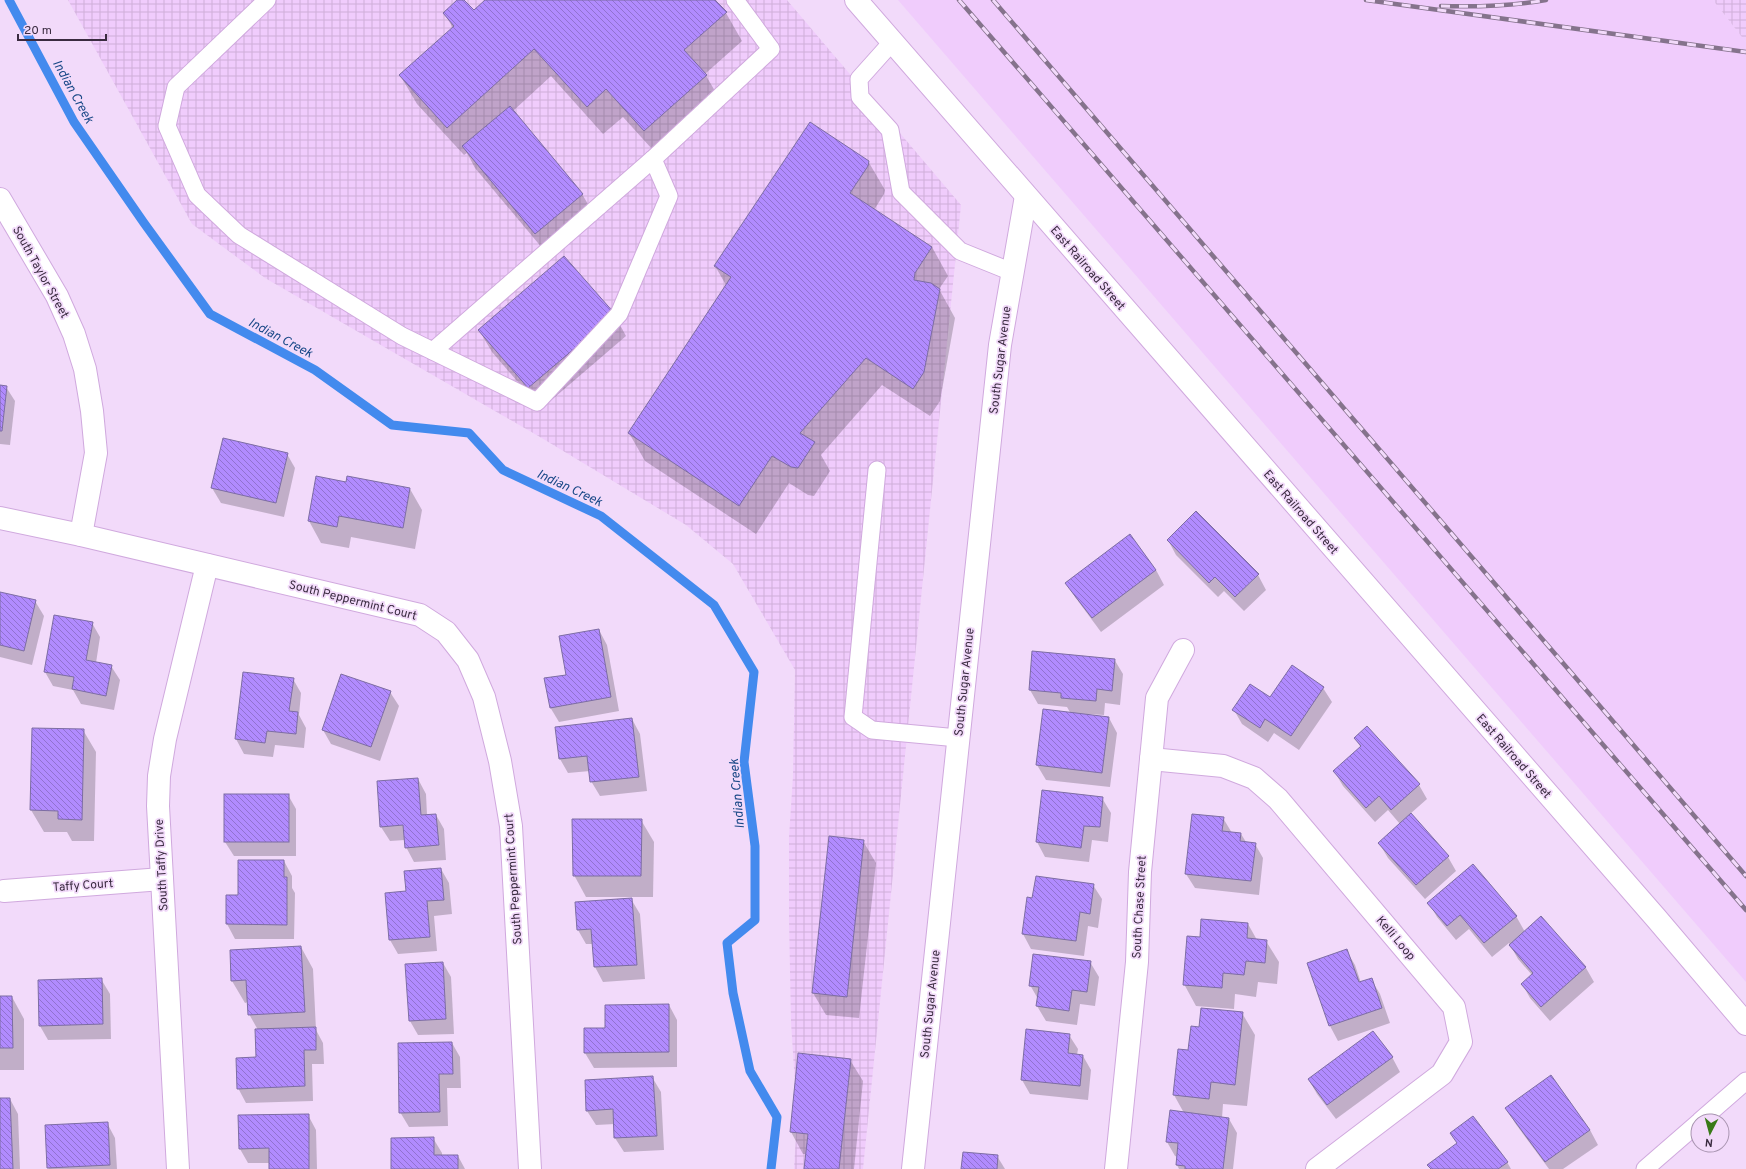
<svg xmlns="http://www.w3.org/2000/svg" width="1746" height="1169" font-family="Overpass,sans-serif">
  <defs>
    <pattern id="industrial-grid" width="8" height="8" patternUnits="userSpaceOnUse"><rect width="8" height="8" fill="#f0ccfc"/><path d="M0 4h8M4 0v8" fill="none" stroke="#cfafd9"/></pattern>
    <pattern id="building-back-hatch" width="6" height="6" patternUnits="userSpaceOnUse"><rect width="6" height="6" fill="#b18bfe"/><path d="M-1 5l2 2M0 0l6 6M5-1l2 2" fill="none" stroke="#9172cf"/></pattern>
  </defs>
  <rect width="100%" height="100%" fill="#f2dafa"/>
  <polygon fill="#f0ccfc" points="898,0 1713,0 1746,42 1746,982"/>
  <g fill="url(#industrial-grid)">
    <polygon points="68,0 787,0 961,205 863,1169 794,1169 797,1116 791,1022 789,919 789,837 793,776 795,670 733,564 686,525 540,437 265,278 192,224"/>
    <polygon points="1713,0 1746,0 1746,42 1745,41"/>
  </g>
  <g fill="#0003">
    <polygon points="458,0 463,0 474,12 487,0 714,0 726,13 742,41 705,74 722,103 661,159 623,117 603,134 551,76 513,111 582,194 595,216 548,255 475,168 467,153 464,155 417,104 400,75 453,28 444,13"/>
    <polygon points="868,161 885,190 884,194 874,210 932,247 948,276 939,289 955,318 940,401 930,416 882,385 821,455 830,471 814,496 808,495 789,483 756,534 645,461 629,433 726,285 715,266"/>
    <polygon points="614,314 626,336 541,409 492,352 479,330"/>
    <polygon points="0,386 6,387 15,401 10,445 0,444"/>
    <polygon points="287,454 295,468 284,517 221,503 212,488"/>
    <polygon points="347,483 410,489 422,510 415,549 351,537 349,548 321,543 309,521"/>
    <polygon points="1168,540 1258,575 1266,590 1244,611 1224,591 1218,597 1176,555"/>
    <polygon points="1156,570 1164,585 1101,632 1075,597 1067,583"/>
    <polygon points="0,593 35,601 44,616 32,665 0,657"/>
    <polygon points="92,623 100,637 96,663 111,666 120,680 114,710 81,704 73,690 53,686 45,672"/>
    <polygon points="599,630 607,645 619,711 559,722 550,707"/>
    <polygon points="1114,659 1123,674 1120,705 1105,703 1104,715 1088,714 1088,716 1109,718 1117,733 1110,787 1046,780 1037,765 1071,714 1067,707 1038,704 1030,690"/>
    <polygon points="244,673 293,679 301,693 299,715 306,728 304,748 275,745 273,757 244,754 236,739"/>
    <polygon points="1323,688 1332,702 1299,750 1274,733 1268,742 1242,724 1234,710 1270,699"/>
    <polygon points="390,692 399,706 380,761 331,744 323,730"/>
    <polygon points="632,719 640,734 647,791 600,796 591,781 590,771 568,773 560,759 556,728"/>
    <polygon points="33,729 83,730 96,752 94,841 72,841 67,832 44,832 31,810"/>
    <polygon points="1355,738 1419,785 1427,799 1410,814 1448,857 1456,871 1425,899 1388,858 1379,843 1400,824 1388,810 1375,822 1343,786 1334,771 1361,748"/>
    <polygon points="418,779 426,794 427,815 436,815 444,829 446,860 414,862 406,847 405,840 390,841 381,827"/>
    <polygon points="1043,792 1102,798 1111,813 1108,842 1092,840 1089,862 1045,857 1037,842"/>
    <polygon points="288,795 296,809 296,856 234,856 225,842"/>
    <polygon points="1223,818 1232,833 1241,834 1246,842 1255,844 1263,858 1259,895 1195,888 1186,874"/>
    <polygon points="641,820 654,842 653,897 586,897 574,875"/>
    <polygon points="863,841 876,863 859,1018 826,1015 813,993"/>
    <polygon points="284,861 292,876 292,888 295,893 294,939 235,939 227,924 239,896"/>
    <polygon points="441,869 449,883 452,914 434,916 437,951 398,954 390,940 407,892"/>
    <polygon points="1093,885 1102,899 1098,928 1088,926 1084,956 1031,949 1023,934 1033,900"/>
    <polygon points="631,899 640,914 645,979 603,982 595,967 593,944 586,944 578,930"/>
    <polygon points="1429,903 1516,916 1525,932 1541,918 1586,968 1594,982 1550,1021 1530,998 1522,984 1532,975 1518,959 1509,943 1492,957 1469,929 1456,940 1437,917"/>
    <polygon points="1248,924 1257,940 1266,941 1279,962 1277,984 1258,982 1256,997 1235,994 1234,1009 1196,1006 1184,984"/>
    <polygon points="301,947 313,969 316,1030 323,1043 324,1064 312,1064 313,1101 246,1103 238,1088 257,1058 258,1030 249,1014 248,1002 245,1003 232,981 231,951"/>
    <polygon points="1346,950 1355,965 1361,983 1371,979 1380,994 1390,1023 1338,1041 1330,1026 1308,964"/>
    <polygon points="1090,962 1099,977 1095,1006 1080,1004 1077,1025 1046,1021 1037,1006 1038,999 1030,985"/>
    <polygon points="443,963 451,977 454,1034 418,1035 410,1021"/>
    <polygon points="101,979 110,994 111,1039 48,1040 40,1026"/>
    <polygon points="0,997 12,997 24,1019 24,1070 0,1070"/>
    <polygon points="669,1005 677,1020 677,1067 594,1068 585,1053 585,1029 606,1029"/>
    <polygon points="1242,1013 1255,1035 1247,1106 1223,1104 1222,1118 1229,1119 1237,1133 1233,1169 1179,1169 1177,1165 1178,1157 1175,1156 1167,1142 1184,1113 1174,1095 1179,1050 1189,1051 1200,1028"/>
    <polygon points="1069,1035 1078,1049 1077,1055 1083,1056 1091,1070 1088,1100 1030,1094 1022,1080"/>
    <polygon points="452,1043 460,1057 461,1088 447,1088 448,1126 409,1127 400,1112"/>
    <polygon points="799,1054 850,1060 863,1081 854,1169 805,1169 807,1154 803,1154 791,1132"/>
    <polygon points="1392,1057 1400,1072 1336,1119 1317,1094 1309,1080"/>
    <polygon points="652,1077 661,1092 664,1150 624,1152 615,1138 615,1124 596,1125 587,1111"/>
    <polygon points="0,1099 10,1099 18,1114 20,1169 0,1169"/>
    <polygon points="1507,1108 1590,1130 1598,1145 1563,1169 1549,1169 1515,1123"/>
    <polygon points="308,1115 316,1130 317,1169 270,1169 270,1163 248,1163 240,1149"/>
    <polygon points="107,1123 115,1138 117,1169 49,1169 48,1168"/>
    <polygon points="433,1138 442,1153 442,1156 458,1156 465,1169 392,1169"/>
    <polygon points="1458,1144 1507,1162 1511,1169 1431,1169"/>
    <polygon points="997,1156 1005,1169 962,1169"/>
  </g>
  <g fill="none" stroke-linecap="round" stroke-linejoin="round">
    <polyline stroke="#438aee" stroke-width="9" points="9,0 74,122 144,223 210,314 315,370 392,425 469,433 503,470 601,516 714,605 754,672 744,762 755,846 755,920 727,943 733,993 750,1071 777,1117 771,1169"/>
  </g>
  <g fill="url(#building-back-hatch)" stroke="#7d6da3">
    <polygon points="457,0 464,0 474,10 485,0 715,0 727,12 684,50 707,75 644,131 606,89 587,107 534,49 447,128 399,75 454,26 443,13"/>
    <polygon points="510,106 583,194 535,234 462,146"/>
    <polygon points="810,122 869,161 868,166 850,193 932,247 915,273 914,280 931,283 940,289 924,372 913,389 866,358 800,433 815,442 798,468 791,467 772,456 739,506 628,433 731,277 714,266"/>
    <polygon points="564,256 615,314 528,388 478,330"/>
    <polygon points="0,385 7,386 2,431 0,431"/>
    <polygon points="223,438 288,453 276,503 211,488"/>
    <polygon points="316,476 346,482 347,476 410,488 403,528 339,516 337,527 308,521"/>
    <polygon points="1196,511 1259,574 1235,597 1215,577 1209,583 1167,540"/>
    <polygon points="1130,534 1156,570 1092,618 1065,583"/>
    <polygon points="0,592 36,600 24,651 0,645"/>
    <polygon points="54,615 93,622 86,660 112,665 106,696 72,689 74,677 44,672"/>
    <polygon points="599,629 611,697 550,708 544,678 566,675 559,636"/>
    <polygon points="1032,651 1115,659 1112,691 1097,689 1096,701 1061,698 1061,693 1029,690"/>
    <polygon points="1292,665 1324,687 1291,736 1265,719 1260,728 1232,710 1250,684 1270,697"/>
    <polygon points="243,672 294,678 289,711 298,712 296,734 267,731 265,743 235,739"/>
    <polygon points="341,674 391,691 371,747 322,730"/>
    <polygon points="1043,709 1109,717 1102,773 1036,765"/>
    <polygon points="632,718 639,777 590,782 587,756 559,759 555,727"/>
    <polygon points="1367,726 1420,784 1391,810 1379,796 1366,808 1333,771 1361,746 1354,738"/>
    <polygon points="32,728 84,729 82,820 58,819 58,811 30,810"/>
    <polygon points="418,778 421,815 436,814 439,845 405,848 403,825 380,827 377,781"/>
    <polygon points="1042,790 1103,797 1100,827 1084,826 1081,848 1036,842"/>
    <rect x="224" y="794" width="65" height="48"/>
    <polygon points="1411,813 1449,856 1416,885 1378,843"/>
    <polygon points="1192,814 1224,817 1222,831 1241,833 1240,841 1256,843 1251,881 1185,874"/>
    <polygon points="572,819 642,819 641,876 573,876"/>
    <polygon points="829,836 864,840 847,997 812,993"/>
    <polygon points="238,860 284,860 284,877 287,877 287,925 226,924 226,895 238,895"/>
    <polygon points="1473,864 1517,916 1484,943 1460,915 1447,926 1427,903"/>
    <polygon points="441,868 444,900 427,901 430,937 389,940 385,893 406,891 404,871"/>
    <polygon points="1036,876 1094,884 1090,914 1080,912 1076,941 1022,934 1027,897 1032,898"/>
    <polygon points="632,898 637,965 594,967 591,929 577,930 575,902"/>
    <polygon points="1541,916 1586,967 1541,1007 1521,984 1533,973 1509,945"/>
    <polygon points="1201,919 1248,923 1247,938 1267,940 1265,963 1246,961 1244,975 1223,973 1222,988 1183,985 1187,936 1200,937"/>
    <polygon points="301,946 305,1012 248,1015 246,980 231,981 230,950"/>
    <polygon points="1347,949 1359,982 1372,978 1382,1008 1329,1026 1307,963"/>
    <polygon points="1033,954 1091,961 1087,992 1072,990 1069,1011 1036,1006 1039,987 1029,986"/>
    <polygon points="443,962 446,1019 409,1021 405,964"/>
    <polygon points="102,978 103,1024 39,1026 38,980"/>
    <polygon points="0,996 12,996 13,1048 0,1048"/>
    <polygon points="669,1004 669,1052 584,1053 584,1028 605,1028 605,1005"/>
    <polygon points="1201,1008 1243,1012 1235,1085 1211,1082 1209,1099 1173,1095 1178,1049 1188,1050 1191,1026 1199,1027"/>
    <polygon points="316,1027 316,1050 304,1050 305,1086 237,1089 236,1058 256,1057 255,1029"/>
    <polygon points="1026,1029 1070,1034 1068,1053 1083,1055 1080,1086 1021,1080"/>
    <polygon points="1373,1031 1393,1057 1327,1105 1308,1079"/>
    <polygon points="452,1042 453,1074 439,1074 440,1112 399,1113 398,1043"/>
    <polygon points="798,1053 851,1059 839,1169 804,1169 808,1134 790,1132"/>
    <polygon points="1551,1075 1590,1130 1545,1162 1505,1108"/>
    <polygon points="653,1076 657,1136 614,1138 613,1109 586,1111 585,1080"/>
    <polygon points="0,1098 10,1098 13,1169 0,1169"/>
    <polygon points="1170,1110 1229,1118 1223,1169 1185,1169 1185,1166 1176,1165 1178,1143 1166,1142"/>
    <polygon points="309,1114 309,1169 269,1169 269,1148 239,1149 238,1115"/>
    <polygon points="1473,1116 1508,1162 1498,1169 1431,1169 1427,1165 1457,1143 1450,1133"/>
    <polygon points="108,1122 110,1165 47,1168 45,1125"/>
    <polygon points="434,1137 434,1155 458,1155 458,1169 391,1169 391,1138"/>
    <polygon points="963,1152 998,1155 997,1169 961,1169"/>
  </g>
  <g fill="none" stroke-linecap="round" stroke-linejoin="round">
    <defs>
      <g id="service">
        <polyline points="267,0 176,87 167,126 197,195 239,235 402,336 537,402 619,314 669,196 653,159"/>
        <polyline points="893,41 859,79 860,97 890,130 901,192 960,251 1012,272"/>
        <polyline points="433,351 653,159 771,49 735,0"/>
        <polyline points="877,470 853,717 872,730 958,738"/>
        <polyline points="1700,1121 1746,1081"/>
        <polyline points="1645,1169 1698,1123"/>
      </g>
      <g id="minor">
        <polyline points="0,199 57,296 74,334 85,369 92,411 96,453 81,535"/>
        <polyline points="0,518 81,535 420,615 446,632 468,660 484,697 500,761 511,826 530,1169"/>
        <polyline points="1151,759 1223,766 1254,778 1278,799 1454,1007 1461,1042 1442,1074 1317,1169"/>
        <polyline points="4,891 162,879"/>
        <polyline points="178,1169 158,806 159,776 165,739 207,565"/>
        <polyline points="1116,1169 1137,962 1140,872 1157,698 1183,650"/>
      </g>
      <g id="tertiary">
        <polyline points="856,0 1656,918 1746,1024"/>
        <polyline points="913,1169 1000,345 1026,196"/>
      </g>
    </defs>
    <use href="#service" stroke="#d0a9de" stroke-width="19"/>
    <use href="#minor" stroke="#d0a9de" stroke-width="24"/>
    <use href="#tertiary" stroke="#d0a9de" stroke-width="24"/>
    <use href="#service" stroke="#fff" stroke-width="17"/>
    <use href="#minor" stroke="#fff" stroke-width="22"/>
    <use href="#tertiary" stroke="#fff" stroke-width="22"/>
    <defs>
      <g id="rail">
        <polyline points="959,0 1746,910"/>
        <polyline points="993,0 1746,876"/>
        <polyline points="1366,0 1746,52"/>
        <path d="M1441 6C1476 7 1512 6 1546 0"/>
      </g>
    </defs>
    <use href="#rail" stroke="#85738c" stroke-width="4.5"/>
    <use href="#rail" stroke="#f2dafa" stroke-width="3" stroke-dasharray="9" stroke-linecap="butt"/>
  </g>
  <g text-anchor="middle" stroke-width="3.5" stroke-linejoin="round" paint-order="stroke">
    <g font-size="12" fill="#3a2b40" stroke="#f2dafa">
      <text transform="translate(1088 268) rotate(49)" y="4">East Railroad Street</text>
      <text transform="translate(41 272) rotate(61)" y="4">South Taylor Street</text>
      <text transform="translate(1000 360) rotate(-83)" y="4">South Sugar Avenue</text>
      <text transform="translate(1301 512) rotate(49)" y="4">East Railroad Street</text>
      <text transform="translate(353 600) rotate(14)" y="4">South Peppermint Court</text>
      <text transform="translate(964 682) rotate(-84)" y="4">South Sugar Avenue</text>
      <text transform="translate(1514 756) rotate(49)" y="4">East Railroad Street</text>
      <text transform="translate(161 865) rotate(-93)" y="4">South Taffy Drive</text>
      <text transform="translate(513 879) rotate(-94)" y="4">South Peppermint Court</text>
      <text transform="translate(83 885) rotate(-4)" y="4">Taffy Court</text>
      <text transform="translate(1139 907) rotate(-87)" y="4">South Chase Street</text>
      <text transform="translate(1396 938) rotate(50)" y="4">Kelli Loop</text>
      <text transform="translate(930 1004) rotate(-84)" y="4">South Sugar Avenue</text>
    </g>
    <g font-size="13" font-style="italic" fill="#194887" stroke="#f2dafa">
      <text transform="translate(74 91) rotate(61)" y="5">Indian Creek</text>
      <text transform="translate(281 337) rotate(28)" y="5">Indian Creek</text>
      <text transform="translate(570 487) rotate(25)" y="5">Indian Creek</text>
      <text transform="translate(736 794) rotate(-95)" y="5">Indian Creek</text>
    </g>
  </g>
  <g transform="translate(1710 1133) rotate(186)"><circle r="19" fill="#f2dafa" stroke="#a894b0"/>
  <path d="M0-3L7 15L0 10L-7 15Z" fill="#397a18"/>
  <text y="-6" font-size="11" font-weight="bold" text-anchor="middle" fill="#3a2b40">N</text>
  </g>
  <path d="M18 34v6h88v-6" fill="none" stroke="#3a2b40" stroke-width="2"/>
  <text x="24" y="34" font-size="12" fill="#3a2b40" stroke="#f2dafa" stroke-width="3" paint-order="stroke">20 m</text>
</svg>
